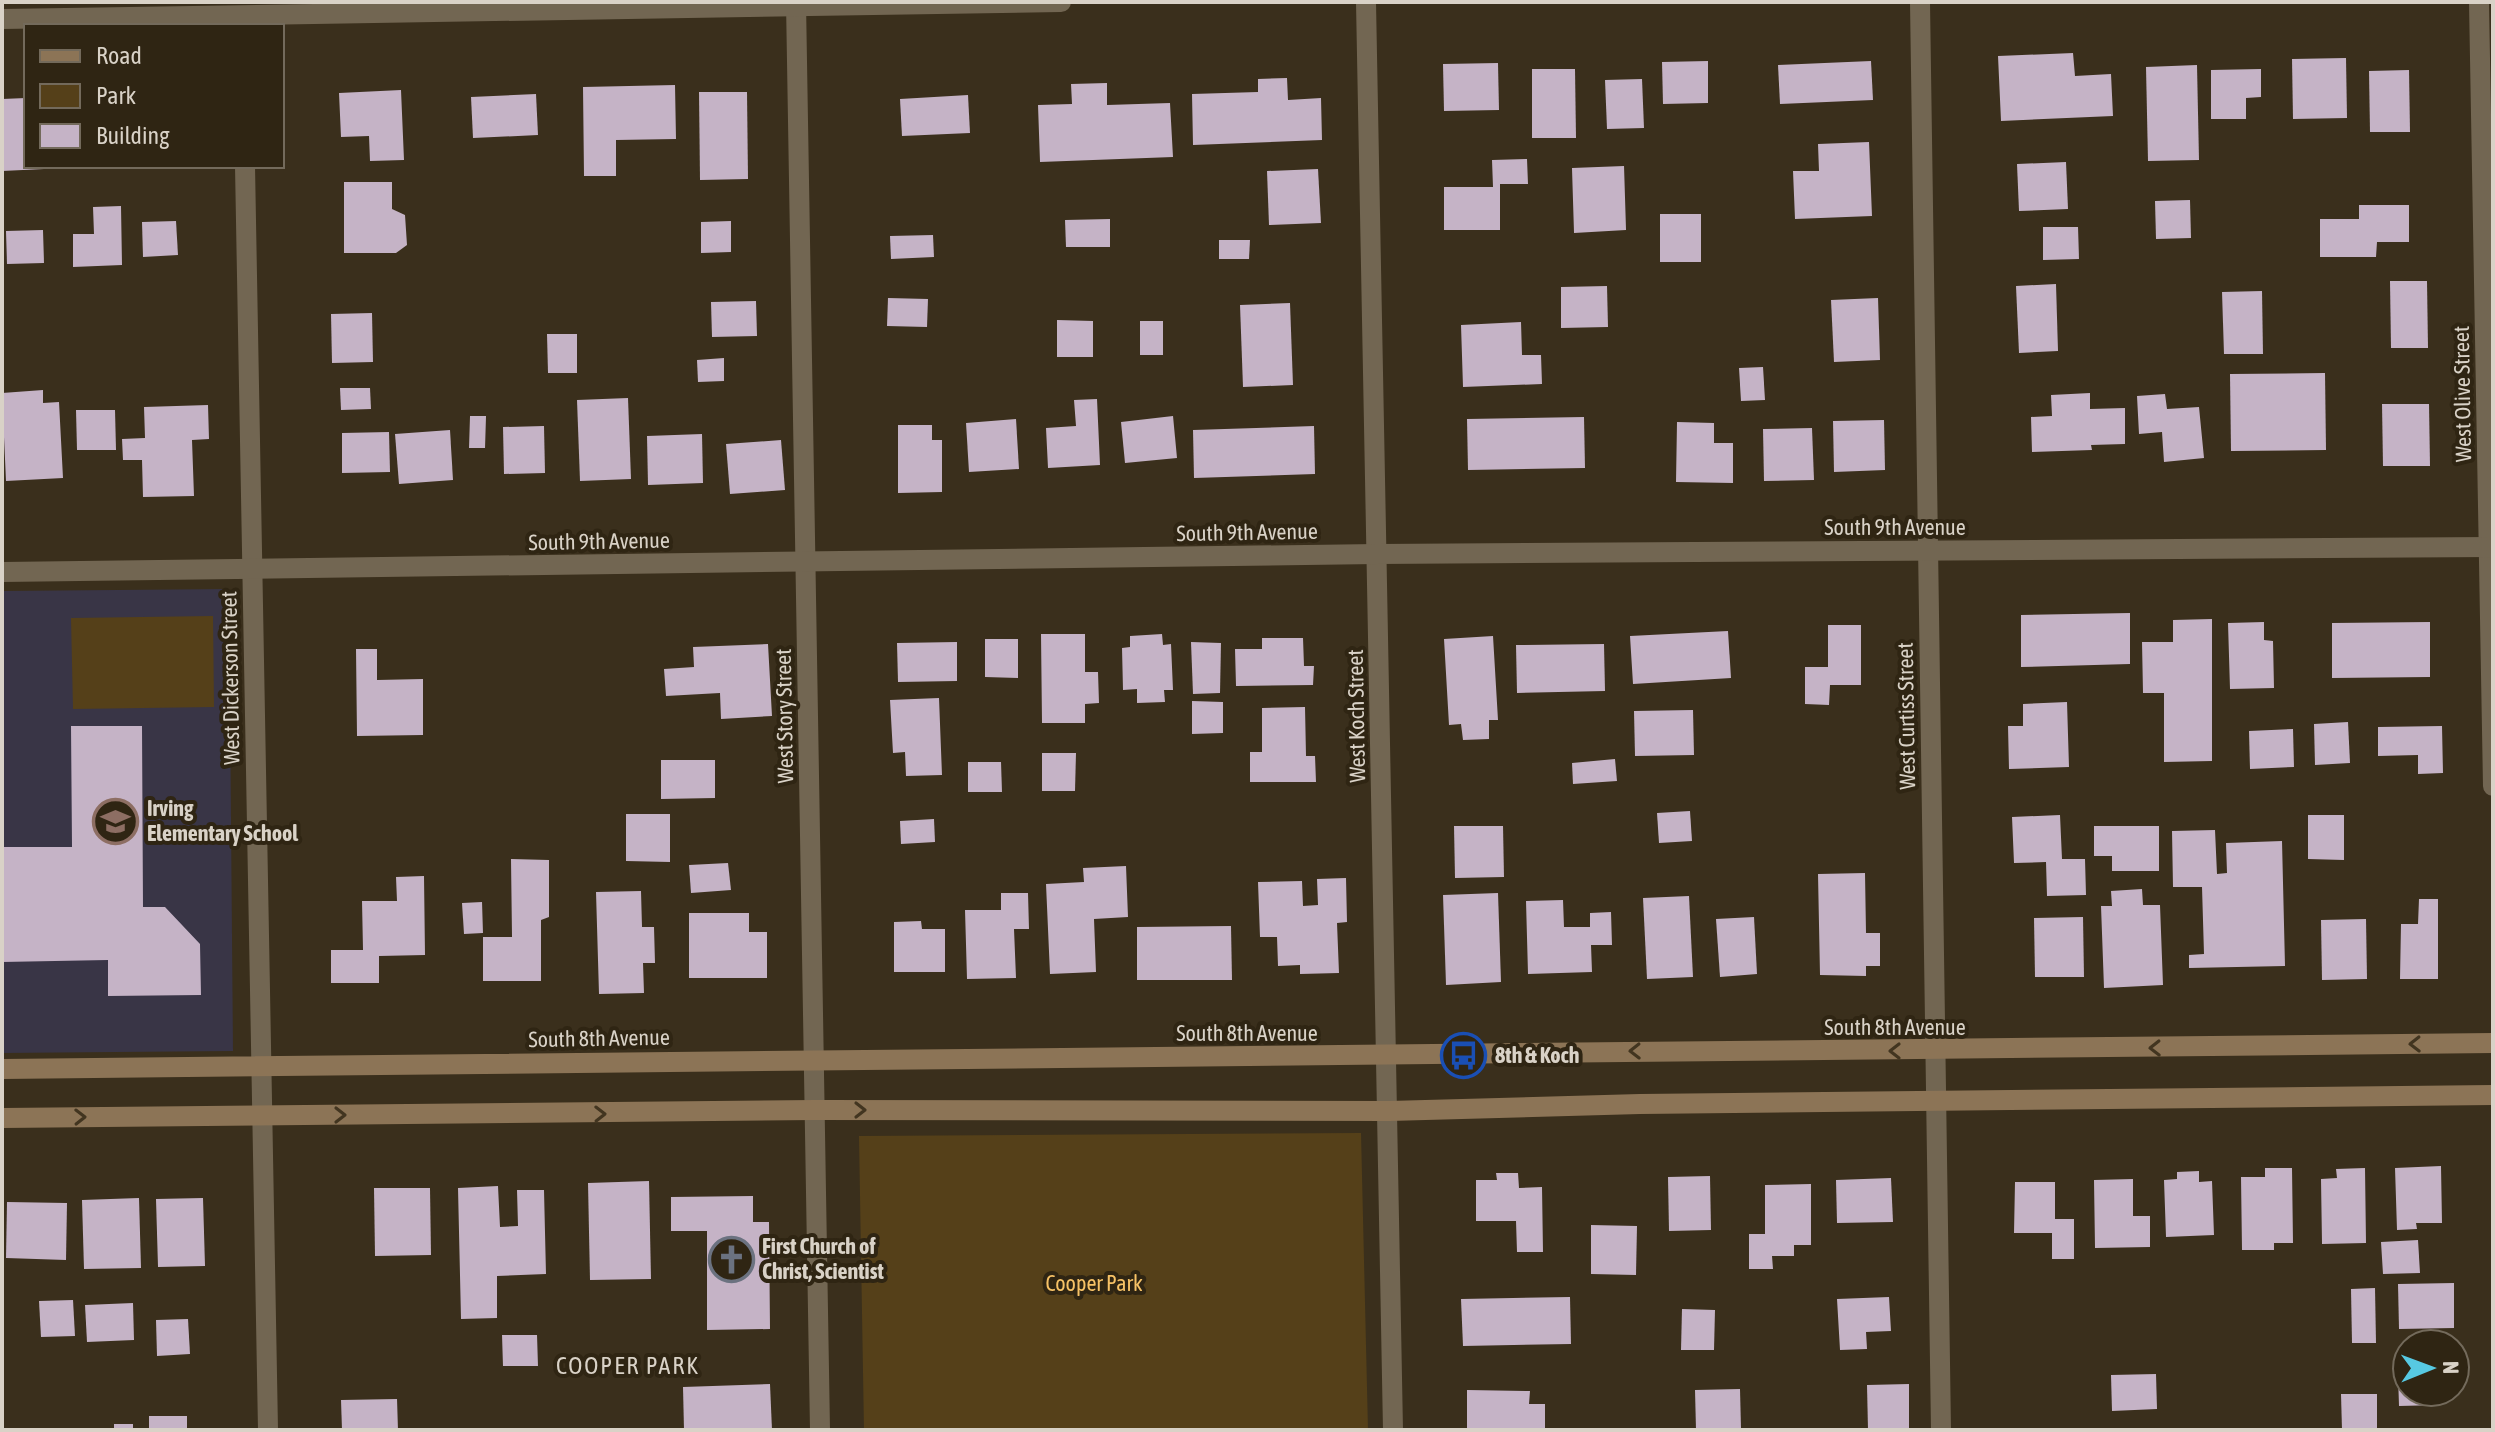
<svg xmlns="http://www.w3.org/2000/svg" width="2495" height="1432" font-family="'Asap Condensed',sans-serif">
  <rect width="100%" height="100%" fill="#3a2f1c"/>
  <polygon fill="#393546" points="229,589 233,1051 2,1053 2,591"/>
  <g fill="#554019">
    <polygon points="213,616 214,707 73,709 71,618"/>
    <polygon points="1361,1133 1368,1430 864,1430 859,1136"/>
  </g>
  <g fill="#c5b3c6">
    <polygon points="2073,53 2075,76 2111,74 2113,116 2001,121 1998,56"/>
    <polygon points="2346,58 2347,118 2293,119 2292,59"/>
    <polygon points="1708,61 1708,103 1663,104 1662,62"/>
    <polygon points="1871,61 1873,100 1780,104 1778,65"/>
    <polygon points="1498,63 1499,110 1444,111 1443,64"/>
    <polygon points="2197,65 2199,160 2148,161 2146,67"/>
    <polygon points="1532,69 1575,69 1576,138 1532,138"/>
    <polygon points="2261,69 2261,97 2246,98 2246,119 2211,119 2211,70"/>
    <polygon points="2409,70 2410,132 2370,132 2369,71"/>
    <polygon points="1287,78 1288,100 1321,98 1322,140 1193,145 1192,94 1258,92 1258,79"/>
    <polygon points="1642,79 1644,128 1607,129 1605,80"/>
    <polygon points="1107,83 1107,105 1170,103 1173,157 1040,162 1038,105 1072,104 1071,84"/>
    <polygon points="675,85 676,139 616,140 616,176 584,176 583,87"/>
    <polygon points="401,90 404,160 370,161 369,136 341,137 339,93"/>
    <polygon points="699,92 747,92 748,179 700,180"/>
    <polygon points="536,94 538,135 473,138 471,97"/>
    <polygon points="968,95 970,133 902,136 900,99"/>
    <polygon points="26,98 26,166 44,166 44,169 2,171 2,99"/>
    <polygon points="1869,142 1872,216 1795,219 1793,171 1819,171 1818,144"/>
    <polygon points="1527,159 1528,184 1500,184 1500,230 1444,230 1444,187 1493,187 1492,160"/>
    <polygon points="2066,162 2068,209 2019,211 2017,164"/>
    <polygon points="1624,166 1626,230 1574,233 1572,168"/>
    <polygon points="1318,169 1321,223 1269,225 1267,171"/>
    <polygon points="344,182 392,182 392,209 405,215 407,245 396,253 344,253"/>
    <polygon points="2190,200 2191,238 2156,239 2155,201"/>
    <polygon points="2359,205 2409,205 2409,242 2377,242 2376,257 2320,257 2320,219 2359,219"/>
    <polygon points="121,206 122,265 73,267 73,234 94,234 93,207"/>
    <rect x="1660" y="214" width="41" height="48"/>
    <polygon points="1110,219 1110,247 1066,247 1065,220"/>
    <polygon points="176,221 178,255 143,257 142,222"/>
    <polygon points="731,221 731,252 701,253 701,222"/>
    <polygon points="2043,227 2078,227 2079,259 2043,260"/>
    <polygon points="43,230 44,263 7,264 6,231"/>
    <polygon points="933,235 934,257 891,259 890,236"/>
    <polygon points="1219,240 1250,240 1249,259 1219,259"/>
    <polygon points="2390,281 2427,281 2428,348 2391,348"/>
    <polygon points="2056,284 2058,351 2019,353 2016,286"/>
    <polygon points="1607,286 1608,327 1561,328 1561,287"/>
    <polygon points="2262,291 2263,354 2224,354 2222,292"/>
    <polygon points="888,298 928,299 927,327 887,326"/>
    <polygon points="1878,298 1880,360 1834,362 1831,300"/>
    <polygon points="756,301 757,336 712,337 711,302"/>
    <polygon points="1290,303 1293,385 1243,387 1240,305"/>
    <polygon points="372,313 373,362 332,363 331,314"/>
    <polygon points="1057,320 1093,321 1093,357 1057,357"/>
    <rect x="1140" y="321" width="23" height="34"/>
    <polygon points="1521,322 1522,355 1541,355 1542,384 1463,387 1461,325"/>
    <polygon points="547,334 577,334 577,373 548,373"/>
    <polygon points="724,358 724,381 698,382 697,360"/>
    <polygon points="1763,367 1765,400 1741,401 1739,368"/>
    <polygon points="2325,373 2326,450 2231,451 2230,374"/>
    <polygon points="340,388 370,388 371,409 341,410"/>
    <polygon points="43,390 43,403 59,402 63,478 6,481 2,393"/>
    <polygon points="2090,393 2090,409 2125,408 2125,444 2091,445 2092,450 2032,452 2031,417 2052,416 2051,395"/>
    <polygon points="2165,394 2167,409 2199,407 2204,458 2164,462 2162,432 2139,434 2137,396"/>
    <polygon points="628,398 631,479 580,481 577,400"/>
    <polygon points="1097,399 1100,465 1048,468 1046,428 1076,426 1074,400"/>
    <polygon points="2382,404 2429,404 2430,466 2383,466"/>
    <polygon points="208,405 209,439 192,440 194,496 143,497 142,460 123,460 122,439 145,438 144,407"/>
    <polygon points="76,410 115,410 116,450 77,450"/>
    <polygon points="470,416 486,416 485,448 469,448"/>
    <polygon points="1173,416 1177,458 1125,463 1121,422"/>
    <polygon points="1584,417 1585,468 1468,470 1467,419"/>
    <polygon points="1016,419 1019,469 969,472 966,423"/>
    <polygon points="1884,420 1885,470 1834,472 1833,421"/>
    <polygon points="1677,422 1714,423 1714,443 1733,443 1733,483 1676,482"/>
    <polygon points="898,425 932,425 932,440 942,440 942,492 898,493"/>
    <polygon points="544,426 545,473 504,474 503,427"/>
    <polygon points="1314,426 1315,474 1194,478 1193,430"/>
    <polygon points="1812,428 1814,480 1764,481 1763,429"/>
    <polygon points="450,430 453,480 399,484 395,434"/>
    <polygon points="389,432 390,472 342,473 342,433"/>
    <polygon points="702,434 703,483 648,485 647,436"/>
    <polygon points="781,440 785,490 730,494 726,444"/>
    <polygon points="2130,613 2130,664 2021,667 2021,615"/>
    <polygon points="2212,619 2212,761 2164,762 2164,693 2143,693 2142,642 2173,642 2173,620"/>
    <polygon points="2264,622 2264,640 2273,641 2274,688 2230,689 2228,623"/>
    <polygon points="2430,622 2430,677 2332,678 2332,623"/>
    <polygon points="1828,625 1861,625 1861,685 1830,685 1829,705 1805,704 1805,667 1828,667"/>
    <polygon points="1728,631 1731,678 1633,684 1630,636"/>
    <polygon points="1041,634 1085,634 1085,672 1098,672 1099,703 1085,704 1085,723 1042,723"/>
    <polygon points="1162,634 1163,645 1171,644 1173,690 1164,690 1165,702 1137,703 1137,689 1123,690 1122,648 1130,647 1130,636"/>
    <polygon points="1493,636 1498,720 1489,720 1489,739 1463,740 1461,724 1449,725 1444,639"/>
    <polygon points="1262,638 1303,638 1304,666 1314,666 1313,685 1236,686 1235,649 1262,649"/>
    <polygon points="985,639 1018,639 1018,678 985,677"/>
    <polygon points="957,642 957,681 898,682 897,643"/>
    <polygon points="1191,642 1221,643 1220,693 1193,694"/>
    <polygon points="768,644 772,716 721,719 720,693 666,696 664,669 694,667 693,647"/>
    <polygon points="1604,644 1605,691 1517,693 1516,645"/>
    <polygon points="356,649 377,649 377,680 423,679 423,735 357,736"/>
    <polygon points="939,698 942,775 906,776 905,752 893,753 890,700"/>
    <polygon points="1192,701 1223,702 1223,733 1192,734"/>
    <polygon points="2067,702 2069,767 2009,769 2008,726 2023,726 2023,704"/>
    <polygon points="1305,707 1306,756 1315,756 1316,782 1250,782 1250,752 1262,752 1262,708"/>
    <polygon points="1693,710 1694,755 1635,756 1634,711"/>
    <polygon points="2348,722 2350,763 2315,765 2314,724"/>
    <polygon points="71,726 142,726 143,907 165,907 200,944 201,995 108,996 108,960 2,962 2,847 72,847"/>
    <polygon points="2442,726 2443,773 2418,774 2418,755 2378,756 2378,727"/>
    <polygon points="2293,729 2294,767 2250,769 2249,731"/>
    <polygon points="1042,753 1076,753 1075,791 1042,791"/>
    <polygon points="1615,759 1617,781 1573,784 1572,763"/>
    <polygon points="661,760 715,760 715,798 661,799"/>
    <polygon points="968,762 1001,762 1002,792 968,792"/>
    <polygon points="1690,811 1692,841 1659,843 1657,813"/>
    <polygon points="626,814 670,814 670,862 626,861"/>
    <polygon points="2060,815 2062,859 2085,859 2086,895 2047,896 2046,862 2014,863 2012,817"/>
    <polygon points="2308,815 2344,815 2344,860 2308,859"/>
    <polygon points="934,819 935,842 901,844 900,821"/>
    <polygon points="1454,826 1503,826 1504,877 1455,878"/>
    <polygon points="2094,826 2159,826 2159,871 2112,871 2112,856 2094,856"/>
    <polygon points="2215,830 2217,874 2227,873 2226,843 2282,841 2285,966 2189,968 2189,955 2204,954 2202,887 2173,887 2172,831"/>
    <polygon points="511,859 549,860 549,917 541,920 541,981 483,981 483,937 512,937"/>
    <polygon points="728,863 731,890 691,893 689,865"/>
    <polygon points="1126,866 1128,917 1094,919 1096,972 1050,974 1046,884 1084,882 1083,868"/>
    <polygon points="1865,873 1866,933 1880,933 1880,966 1866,966 1866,976 1820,975 1818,874"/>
    <polygon points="424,876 425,955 379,956 379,983 331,983 331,950 363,950 362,901 397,901 396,877"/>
    <polygon points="1346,878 1347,922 1337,923 1339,973 1300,974 1300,965 1278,966 1277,937 1260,937 1258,882 1302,881 1303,906 1318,905 1317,879"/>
    <polygon points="2142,889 2143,905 2160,905 2163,985 2104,988 2101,906 2112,906 2111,891"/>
    <polygon points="641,891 642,927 654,927 655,963 643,963 644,993 599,994 596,892"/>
    <polygon points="1001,893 1028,893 1029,929 1014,929 1016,978 967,979 965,910 1001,910"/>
    <polygon points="1498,893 1501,982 1446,985 1443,895"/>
    <polygon points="1689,896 1693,977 1647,979 1643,898"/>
    <polygon points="2419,899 2438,899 2438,979 2400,979 2401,924 2418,924"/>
    <polygon points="1563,900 1564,927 1590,927 1590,913 1611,912 1612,945 1591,945 1592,972 1528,974 1526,901"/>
    <polygon points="482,902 483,933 464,934 462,903"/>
    <polygon points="689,913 749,913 749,932 767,932 767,978 689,978"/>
    <polygon points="1754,917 1757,974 1720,977 1716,919"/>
    <polygon points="2083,917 2084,977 2035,977 2034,918"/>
    <polygon points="2366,919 2367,979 2322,980 2321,920"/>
    <polygon points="921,921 922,929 945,929 945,972 894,972 894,922"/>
    <polygon points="1231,926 1232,980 1137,980 1137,927"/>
    <polygon points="2441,1166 2442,1223 2416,1223 2417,1229 2397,1230 2395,1168"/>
    <polygon points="2265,1168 2292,1168 2293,1243 2274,1243 2274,1250 2242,1250 2241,1177 2265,1177"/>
    <polygon points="2365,1168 2366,1243 2322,1244 2321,1179 2337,1178 2336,1169"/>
    <polygon points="2199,1171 2199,1182 2212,1181 2214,1235 2166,1237 2164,1180 2177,1179 2177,1172"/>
    <polygon points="1496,1173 1518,1173 1519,1188 1542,1187 1543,1252 1517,1252 1516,1221 1476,1221 1476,1180 1497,1180"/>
    <polygon points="1710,1176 1711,1230 1669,1231 1668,1177"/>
    <polygon points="1891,1178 1893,1222 1837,1223 1836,1180"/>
    <polygon points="2133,1179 2133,1216 2150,1216 2150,1247 2095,1248 2094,1180"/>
    <polygon points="649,1181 651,1279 590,1280 588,1183"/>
    <polygon points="2015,1182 2055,1182 2055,1219 2074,1219 2074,1259 2052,1259 2052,1233 2014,1233"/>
    <polygon points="1811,1184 1811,1245 1794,1245 1794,1256 1772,1256 1773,1269 1749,1269 1749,1234 1765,1234 1765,1185"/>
    <polygon points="498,1186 500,1227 518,1226 517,1190 544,1190 546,1274 497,1276 497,1318 461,1319 458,1188"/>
    <polygon points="374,1188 430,1188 431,1255 375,1256"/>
    <polygon points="753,1196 753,1222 769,1222 770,1329 707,1330 707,1231 671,1231 671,1197"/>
    <polygon points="139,1198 141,1268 84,1269 82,1200"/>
    <polygon points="203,1198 205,1266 158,1267 156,1199"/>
    <polygon points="7,1202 67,1203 66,1260 6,1258"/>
    <polygon points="1591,1225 1637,1226 1636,1275 1591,1274"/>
    <polygon points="2418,1240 2420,1273 2383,1274 2381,1242"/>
    <polygon points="2454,1283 2454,1328 2399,1329 2398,1284"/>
    <polygon points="2375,1288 2376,1343 2352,1343 2351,1289"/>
    <polygon points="1570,1297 1571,1344 1463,1346 1461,1299"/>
    <polygon points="1889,1297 1891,1331 1866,1332 1867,1349 1840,1350 1837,1299"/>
    <polygon points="73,1300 75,1336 41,1337 39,1301"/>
    <polygon points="133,1303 134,1340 87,1342 85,1305"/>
    <polygon points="1682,1309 1715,1310 1714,1350 1681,1350"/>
    <polygon points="188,1319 190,1354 157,1356 156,1320"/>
    <polygon points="502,1335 537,1335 538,1366 503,1366"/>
    <polygon points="2156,1374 2157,1409 2112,1411 2111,1375"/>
    <polygon points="2407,1374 2407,1392 2439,1392 2439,1405 2399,1406 2398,1375"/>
    <polygon points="770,1384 772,1430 684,1430 683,1387"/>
    <polygon points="1909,1384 1909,1428 1868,1430 1867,1385"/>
    <polygon points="1740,1389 1741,1429 1696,1430 1695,1390"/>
    <polygon points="1467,1390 1530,1391 1529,1404 1545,1404 1545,1430 1467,1430"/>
    <polygon points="2341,1394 2377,1394 2377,1430 2342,1430"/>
    <polygon points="397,1399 398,1430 342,1430 341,1400"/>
    <rect x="149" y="1416" width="38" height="14"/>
    <rect x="114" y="1424" width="19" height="6"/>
  </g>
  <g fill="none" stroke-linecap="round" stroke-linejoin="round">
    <g stroke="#726652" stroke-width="20">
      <polyline points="796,2 820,1430"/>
      <polyline points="1366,2 1393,1430"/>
      <polyline points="1920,2 1941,1430"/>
      <polyline points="2479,2 2493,786"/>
      <polyline points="2,19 1061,2"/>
      <polyline points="245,166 268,1430"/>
      <polyline points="2,572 1377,554 2493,547"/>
    </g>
    <g stroke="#8c7456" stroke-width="20">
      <polyline points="2,1069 2493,1043"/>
      <polyline points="2,1118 815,1110 1389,1111 1640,1104 2493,1095"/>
    </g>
  </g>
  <defs><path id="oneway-chevron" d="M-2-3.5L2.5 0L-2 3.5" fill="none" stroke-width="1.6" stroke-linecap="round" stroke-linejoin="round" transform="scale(2)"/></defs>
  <g stroke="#423520">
    <use href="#oneway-chevron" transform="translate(2415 1044) rotate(179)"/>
    <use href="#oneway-chevron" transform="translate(2155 1048) rotate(179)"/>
    <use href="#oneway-chevron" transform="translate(1635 1051) rotate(179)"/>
    <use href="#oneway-chevron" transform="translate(1895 1051) rotate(180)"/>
    <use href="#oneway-chevron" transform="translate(860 1110)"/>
    <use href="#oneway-chevron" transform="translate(600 1114) rotate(-1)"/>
    <use href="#oneway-chevron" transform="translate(340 1115)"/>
    <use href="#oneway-chevron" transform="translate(80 1117) rotate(-1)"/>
  </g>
  <defs>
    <symbol id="school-ring" viewBox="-11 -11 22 22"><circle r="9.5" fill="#2f2513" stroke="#8d6e63" stroke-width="1.5"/><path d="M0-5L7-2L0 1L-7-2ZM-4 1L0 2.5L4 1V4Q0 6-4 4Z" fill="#8d6e63"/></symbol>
    <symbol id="bus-ring" viewBox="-11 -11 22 22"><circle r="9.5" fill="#2f2513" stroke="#1a4fb4" stroke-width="1.5"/><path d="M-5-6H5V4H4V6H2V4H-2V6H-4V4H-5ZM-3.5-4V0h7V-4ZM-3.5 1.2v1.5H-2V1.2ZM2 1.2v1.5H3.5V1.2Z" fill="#1a4fb4"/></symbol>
    <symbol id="church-ring" viewBox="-11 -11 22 22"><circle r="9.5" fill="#2f2513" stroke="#6b7280" stroke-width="1.5"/><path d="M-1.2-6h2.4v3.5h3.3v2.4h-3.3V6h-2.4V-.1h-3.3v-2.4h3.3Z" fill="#6b7280"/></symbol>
  </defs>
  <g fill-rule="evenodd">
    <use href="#school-ring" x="90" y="796" width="51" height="51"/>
    <use href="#bus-ring" x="1438" y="1030" width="51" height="51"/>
    <use href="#church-ring" x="706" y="1234" width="51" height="51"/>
  </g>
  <g text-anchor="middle" stroke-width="8" stroke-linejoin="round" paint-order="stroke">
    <g font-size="22" fill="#d9d2c7" stroke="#2f2513">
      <text transform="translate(2462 394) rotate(-91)" y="8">West Olive Street</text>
      <text x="1895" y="535">South 9th Avenue</text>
      <text transform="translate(1247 532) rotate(-1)" y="8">South 9th Avenue</text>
      <text transform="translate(599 541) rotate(-1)" y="8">South 9th Avenue</text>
      <text transform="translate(230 678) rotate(-91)" y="8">West Dickerson Street</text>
      <text transform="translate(784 716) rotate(-91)" y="8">West Story Street</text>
      <text transform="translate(1356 716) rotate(-91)" y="8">West Koch Street</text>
      <text transform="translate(1906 716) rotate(-91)" y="8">West Curtiss Street</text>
      <text x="1895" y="1035">South 8th Avenue</text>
      <text x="1247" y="1041">South 8th Avenue</text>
      <text transform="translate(599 1038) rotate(-1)" y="8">South 8th Avenue</text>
    </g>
    <g font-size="22" font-weight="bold" fill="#d9d2c7" stroke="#2f2513" text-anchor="start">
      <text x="147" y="816">Irving<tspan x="147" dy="25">Elementary School</tspan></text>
      <text x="1495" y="1063">8th &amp; Koch</text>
      <text x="762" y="1254">First Church of<tspan x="762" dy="25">Christ, Scientist</tspan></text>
    </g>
    <g font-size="22" fill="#f7c266" stroke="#2f2513">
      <text x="1094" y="1291">Cooper Park</text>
    </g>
    <g font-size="24" letter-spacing="2" fill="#d9d2c7" stroke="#2f2513">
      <text x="628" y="1374">COOPER PARK</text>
    </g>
  </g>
  <rect width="2495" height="1432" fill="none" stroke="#d9d2c7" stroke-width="8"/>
  <rect x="24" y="24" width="260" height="144" fill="#2f2513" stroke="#736a5b" stroke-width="2"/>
  <rect x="40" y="50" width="40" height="12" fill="#8c7456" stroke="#736a5b" stroke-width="2"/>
  <text x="96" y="64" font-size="24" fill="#d9d2c7">Road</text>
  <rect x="40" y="84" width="40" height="24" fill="#554019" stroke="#736a5b" stroke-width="2"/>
  <text x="96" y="104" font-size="24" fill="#d9d2c7">Park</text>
  <rect x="40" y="124" width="40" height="24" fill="#c5b3c6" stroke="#736a5b" stroke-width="2"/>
  <text x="96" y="144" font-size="24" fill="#d9d2c7">Building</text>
  <g transform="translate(2431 1368) rotate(89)"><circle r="38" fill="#2f2513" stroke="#736a5b" stroke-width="2"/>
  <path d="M0-6L14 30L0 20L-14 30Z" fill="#57c9e2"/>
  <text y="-12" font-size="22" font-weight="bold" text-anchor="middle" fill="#d9d2c7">N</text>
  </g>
</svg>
